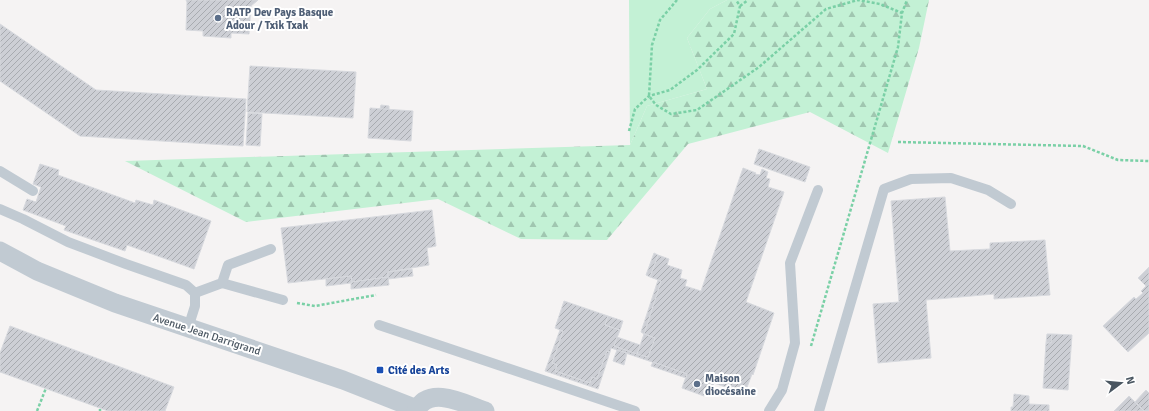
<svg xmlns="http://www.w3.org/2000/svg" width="1149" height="411" font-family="Signika,sans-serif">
  <defs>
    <pattern id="forest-firs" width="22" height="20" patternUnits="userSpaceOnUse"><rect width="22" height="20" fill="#c3f1d5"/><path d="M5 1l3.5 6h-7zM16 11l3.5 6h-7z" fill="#a0c6b0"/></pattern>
    <pattern id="building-hatch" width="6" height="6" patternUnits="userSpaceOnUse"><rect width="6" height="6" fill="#cdcfd5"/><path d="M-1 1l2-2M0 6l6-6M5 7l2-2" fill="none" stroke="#a8abb0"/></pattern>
  </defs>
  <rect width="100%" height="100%" fill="#f5f3f3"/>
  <polygon fill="#c3f1d5" points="629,0 727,0 710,9 687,38 707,89 647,106 630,145"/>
  <polygon fill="url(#forest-firs)" points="727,0 929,0 919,48 888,153 810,112 688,144 607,240 521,239 438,199 246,222 125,161 630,145 647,106 707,89 687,38 710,9"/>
  <g fill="url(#building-hatch)" stroke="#d7d9de">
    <polygon points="186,0 258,0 251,6 249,34 231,33 231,38 203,36 203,31 186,30 187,2"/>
    <polygon points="0,24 96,90 246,99 243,146 80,136 0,81"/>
    <polygon points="250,66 356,72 353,118 247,112"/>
    <polygon points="381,105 389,106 389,110 380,109"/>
    <polygon points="370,108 413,111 411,141 368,138"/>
    <polygon points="248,113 262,114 260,146 246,145"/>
    <polygon points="759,149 810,167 805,182 754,164"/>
    <polygon points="40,164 59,170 58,175 135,203 136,200 153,205 154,200 211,221 194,269 127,245 125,251 64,230 66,226 23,210 27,199 36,202 41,187 33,184"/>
    <polygon points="743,168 756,173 755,174 760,175 762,169 768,172 766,178 770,179 768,187 784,192 746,302 774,313 753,375 752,374 746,390 738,388 737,391 714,383 713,386 707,388 704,396 682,388 687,374 611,348 610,352 607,351 597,379 592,377 590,383 555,371 557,365 552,363 563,331 555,328 564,301 608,316 605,325 620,330 614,346 648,357 655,338 644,334 661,281 650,277 658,255 669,259 667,265 682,270 680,278 687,280 685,286 701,291"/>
    <polygon points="945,197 950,251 990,249 990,243 1045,240 1050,295 994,299 994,294 926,300 931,358 878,363 873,304 899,302 891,201"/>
    <polygon points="432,210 436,246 427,248 429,265 388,272 388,277 352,282 351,276 288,283 281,228"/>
    <polygon points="654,253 658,255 650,277 646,275"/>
    <polygon points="1149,267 1149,333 1128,352 1103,326 1134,297 1136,299 1143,293 1141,291 1146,286 1138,278"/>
    <polygon points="412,269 413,276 388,279 388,272"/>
    <polygon points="351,276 352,282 351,283 326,286 326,279"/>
    <polygon points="388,277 389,285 351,289 351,283 352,282"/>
    <polygon points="658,280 661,281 644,334 641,332"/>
    <polygon points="608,316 623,321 620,330 605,325"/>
    <polygon points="10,326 174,387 165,411 108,411 0,372 0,353"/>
    <polygon points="560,330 563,331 552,363 557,365 555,371 590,383 592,377 597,379 607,351 610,352 598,389 545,371"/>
    <polygon points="644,334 655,338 648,357 637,354"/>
    <polygon points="1047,334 1052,334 1051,343 1046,343"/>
    <polygon points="1052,334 1072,335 1068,390 1043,388 1046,343 1051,343"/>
    <polygon points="617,337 640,345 637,354 614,346"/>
    <polygon points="617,350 627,353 624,365 613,361"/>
    <polygon points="653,362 687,374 686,378 651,366"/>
    <polygon points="1146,390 1149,393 1149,411 1144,411 1135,402"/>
    <polygon points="1014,394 1029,396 1029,404 1049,405 1049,411 1011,411 1011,407 1013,407"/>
    <polygon points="1129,396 1144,411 1114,411"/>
  </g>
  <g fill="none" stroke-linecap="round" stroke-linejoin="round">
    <g stroke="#7ad0a6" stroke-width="2.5" stroke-dasharray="3 2" stroke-linecap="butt">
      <polyline points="677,0 660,20 652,45 649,96 656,105 671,114 697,110 759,67 826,9 858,0 880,4 902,13"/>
      <polyline points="740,6 748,0"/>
      <polyline points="629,131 635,109 649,96 670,90 697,70 734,34 740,6 736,0"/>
      <polyline points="898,142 1083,146 1118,160 1149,161"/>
      <polyline points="297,303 315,306 376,295"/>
      <polyline points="811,346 898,47 902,13 907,0"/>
      <polyline points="37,411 46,388"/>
      <polyline points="100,411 100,409"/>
    </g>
    <g stroke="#c1cad2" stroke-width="10">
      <polyline points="0,171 33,191"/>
      <polyline points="0,209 23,219 68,242 126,264 186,285 195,293 195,306 188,328"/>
      <polyline points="222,283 283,300"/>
      <polyline points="195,293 222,283 228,265 271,249"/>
      <polyline points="379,325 635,411"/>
      <polyline points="769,411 782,390 795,343 790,263 818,190"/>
      <polyline points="819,411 884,189 911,179 951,178 988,190 1011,204"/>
    </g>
    <g stroke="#c1cad2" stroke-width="19">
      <polyline points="0,251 37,271 115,303 343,380 417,409"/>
      <path d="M416 411C429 384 465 404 485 411"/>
    </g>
  </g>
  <g fill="#5c6f8a" stroke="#fff" stroke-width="1.5">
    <circle cx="218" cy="18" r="4"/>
    <circle cx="697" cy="384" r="4"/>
  </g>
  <rect fill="#1a4fb4" stroke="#fff" stroke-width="1.5" x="376" y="366" width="8" height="8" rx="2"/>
  <g text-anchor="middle" stroke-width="4" stroke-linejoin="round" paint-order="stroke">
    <g font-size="11" font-weight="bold" fill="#4e5e75" stroke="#fff" text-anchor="start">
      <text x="226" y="16">RATP Dev Pays Basque<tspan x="226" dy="13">Adour / Txik Txak</tspan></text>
      <text x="705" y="382">Maison<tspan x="705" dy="13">diocésaine</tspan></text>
    </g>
    <g font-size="11" fill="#4a5661" stroke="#fff">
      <text transform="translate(207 334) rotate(18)" y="4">Avenue Jean Darrigrand</text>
    </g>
    <g font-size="11" font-weight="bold" fill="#164399" stroke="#fff" text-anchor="start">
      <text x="388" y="374">Cité des Arts</text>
    </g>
  </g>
  <g transform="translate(1121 383) rotate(74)" stroke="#ffffff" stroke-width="3" paint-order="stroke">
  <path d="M0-3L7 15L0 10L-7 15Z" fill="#4a5661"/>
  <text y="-6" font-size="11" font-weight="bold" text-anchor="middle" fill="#4a5661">N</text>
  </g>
</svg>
